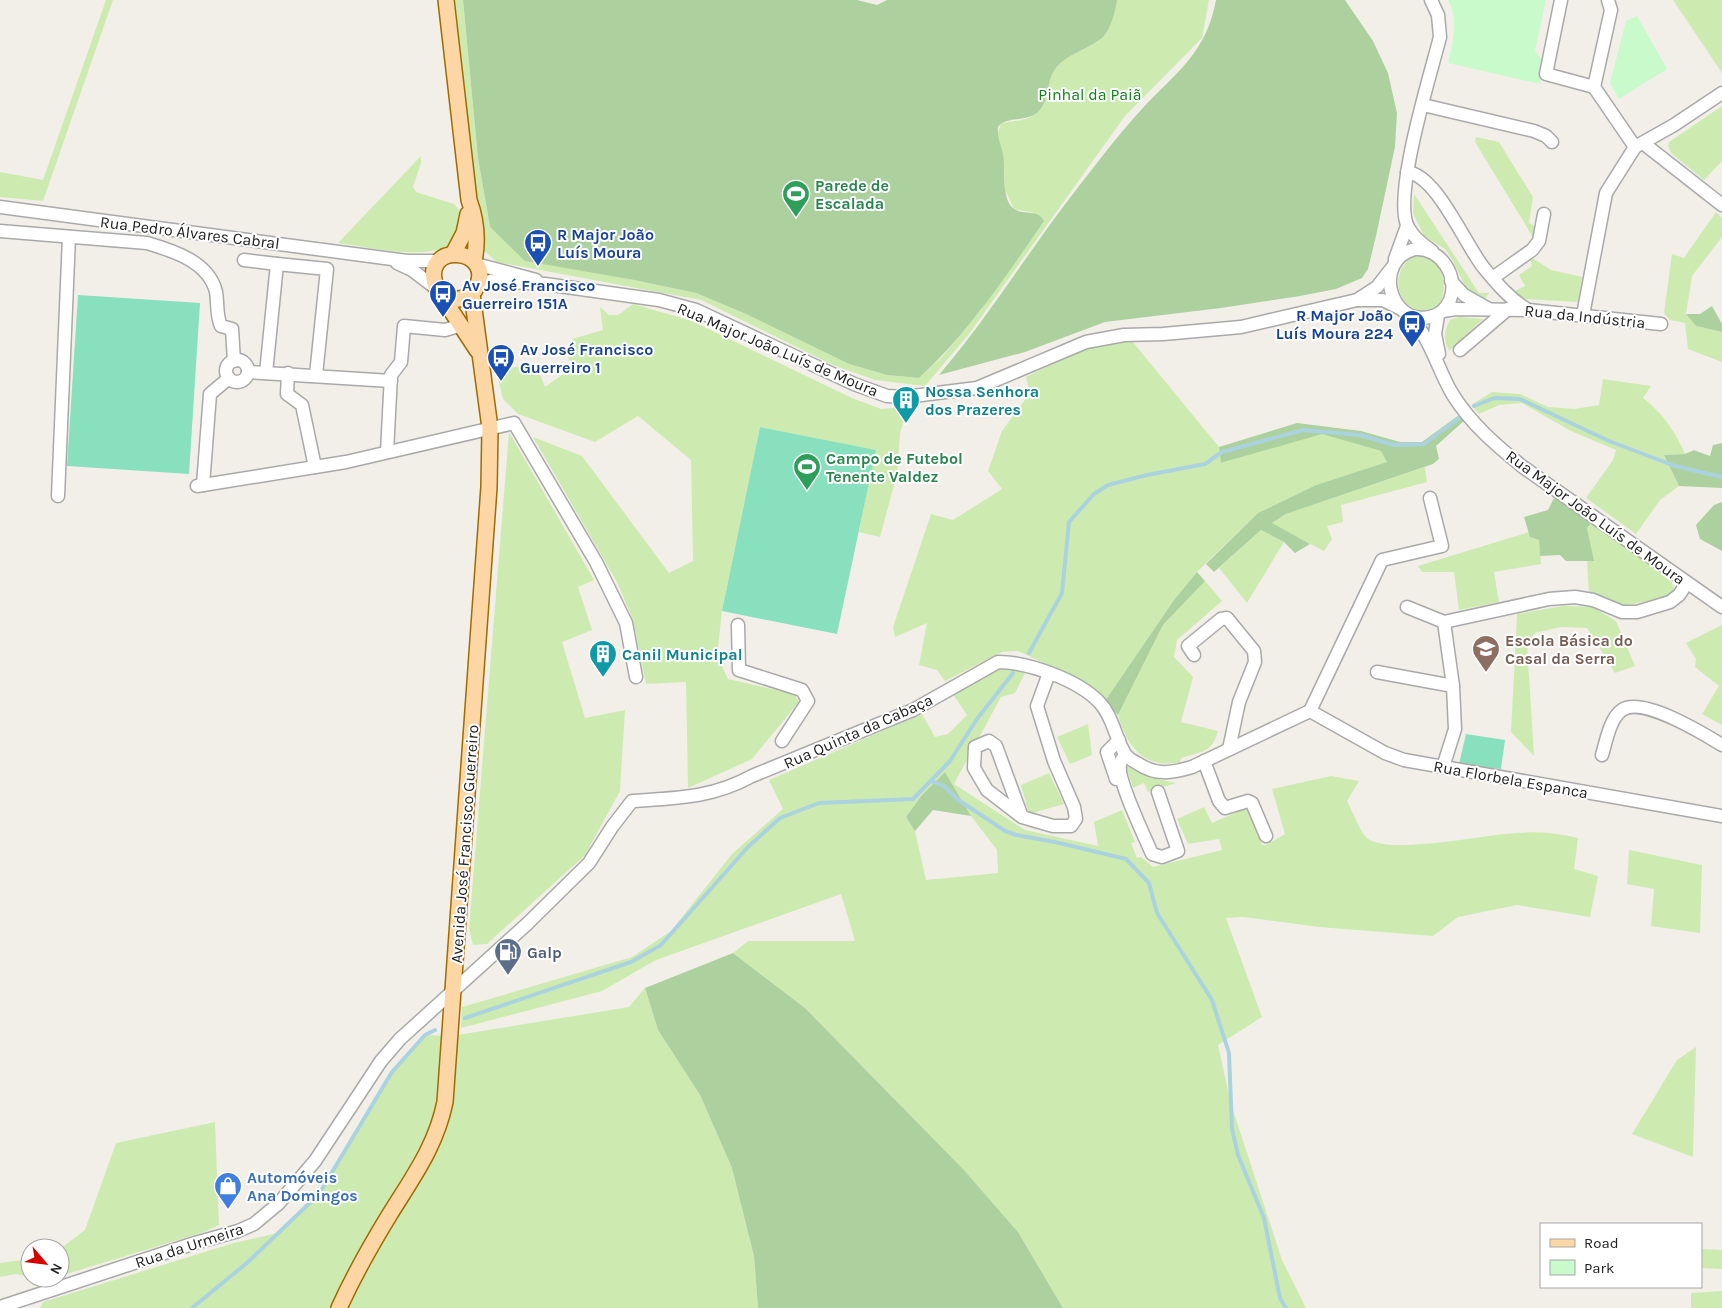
<svg xmlns="http://www.w3.org/2000/svg" width="1722" height="1308" font-family="Karla,sans-serif">
  <rect width="100%" height="100%" fill="#f2efe9"/>
  <g fill="#cdebb0" fill-rule="evenodd">
    <polygon points="106,0 113,0 43,201 0,197 0,172 43,180"/>
    <path d="M455 0H463L478 158 490 227 525 260 634 280 696 293 746 314 849 364 887 375 919 378 942 357 982 309 1034 213 1014 209 1005 190 1004 167 997 135 1001 124C1012 120 1027 122 1037 113 1051 101 1045 82 1056 68 1068 53 1092 48 1104 36 1111 28 1116 10 1117 0H1209L1202 38 1125 116 969 334 925 386 875 380 833 365 701 300 497 262 483 250Z"/>
    <polygon points="1673,0 1722,0 1722,73"/>
    <polygon points="1722,106 1722,161 1704,180 1671,153 1668,146 1669,142"/>
    <polygon points="1476,137 1499,142 1533,197 1529,223 1538,228 1534,239 1475,142"/>
    <path d="M421 156V163L413 187 416 192 454 204 462 213C460 221 458 235 452 242 433 263 364 246 338 243Z"/>
    <polygon points="1414,194 1479,293 1489,293 1484,300 1467,290 1453,261 1445,249 1424,236 1413,213"/>
    <polygon points="1716,212 1722,218 1722,237 1692,276 1686,314 1696,326 1722,332 1722,362 1688,349 1685,323 1670,320 1664,313 1672,254 1684,258"/>
    <path d="M1413 257C1458 247 1451 335 1410 306 1393 295 1395 266 1413 257Z"/>
    <polygon points="1530,259 1534,259 1551,270 1582,277 1578,302 1523,299 1513,292 1525,286 1519,275 1532,266"/>
    <polygon points="633,304 692,321 852,398 881,409 908,407 900,433 897,474 880,537 859,532 875,450 760,427 722,611 717,656 728,679 794,694 799,702 752,759 688,788 686,682 646,684 633,620 617,582 533,437 582,456 669,573 693,561 691,460 638,416 595,442 518,414 503,399 496,370 536,364 545,387 572,368 568,357 572,339 603,330 600,307 609,315 618,315"/>
    <path d="M1459 317 1483 319 1449 351C1443 338 1444 332 1450 320Z"/>
    <path d="M1132 341 1219 447 1222 463 1320 433 1381 451 1388 462 1316 485 1258 513 1197 572 1174 600 1105 701 1081 680 1018 651 1002 652 945 681 937 670 919 665 927 623 895 637 893 627 931 514 953 520 1002 489 988 471 1002 431 1030 393 1026 377C1060 361 1094 341 1132 341Z"/>
    <path d="M1603 379 1651 386 1643 398C1662 412 1676 433 1685 454L1664 455 1679 486 1660 500 1636 534 1586 498 1613 460 1616 450 1571 431 1522 403 1499 405 1479 414 1471 405 1492 392 1520 394 1548 407 1574 409 1599 405Z"/>
    <polygon points="509,432 594,580 578,587 592,630 562,642 585,718 625,710 620,791 585,855 487,944 473,945 469,929"/>
    <polygon points="1425,467 1427,482 1341,505 1343,522 1327,526 1332,539 1324,551 1271,524 1286,514"/>
    <polygon points="1591,523 1671,581 1674,588 1670,596 1624,606 1589,593 1587,561 1593,561 1587,528"/>
    <polygon points="1261,530 1284,542 1247,603 1219,568"/>
    <polygon points="1529,532 1531,537 1539,540 1541,564 1494,572 1499,602 1459,610 1454,572 1422,572 1418,566"/>
    <path d="M1205 581 1222 601 1177 640 1174 657 1193 677 1181 722 1218 731C1212 753 1201 752 1181 758L1180 762C1144 770 1127 746 1118 715L1163 625Z"/>
    <polygon points="1563,606 1592,607 1616,621 1635,666 1615,673 1587,628 1561,627 1535,633 1527,644 1534,756 1511,732 1517,614"/>
    <polygon points="1722,625 1722,725 1702,714 1719,686 1695,667 1696,659 1686,643"/>
    <path d="M1011 667 1025 673 1015 693 1001 697 954 784 1025 830 1098 846 1094 822 1122 810 1135 842 1131 843 1137 858 1141 857 1153 867 1222 850 1219 839 1188 844 1177 819 1204 807 1212 823 1244 809 1248 811 1262 845H1266L1285 834 1272 789 1331 776 1359 781 1347 801C1352 810 1360 832 1367 838 1387 855 1478 836 1506 834 1531 831 1554 832 1578 838L1574 869 1598 876 1590 917 1517 905 1458 917 1433 936 1319 927 1243 917 1226 918 1262 1017 1218 1045 1231 1104 1282 1260 1306 1308H1063L1018 1232 964 1170 805 1008 733 953 748 941H855L841 894 656 960 602 991 461 1028 462 1007 632 957 671 931 732 854 783 809 769 780 922 714 935 737 948 734 967 715 953 694 998 668ZM945 772 971 816 997 850 998 873 926 880 915 831 906 817 922 795Z"/>
    <polygon points="1088,724 1092,755 1070,764 1057,737"/>
    <polygon points="1126,766 1148,777 1176,783 1148,792 1144,783 1133,788"/>
    <polygon points="1049,773 1064,804 1029,814 1021,785"/>
    <polygon points="1629,850 1702,865 1700,933 1651,926 1654,889 1627,884"/>
    <polygon points="645,988 658,1030 700,1095 732,1168 754,1256 758,1308 40,1308 43,1302 234,1243 278,1233 319,1194 392,1072 425,1035 451,1036 629,1007"/>
    <polygon points="1696,1047 1693,1157 1632,1134 1677,1060"/>
    <polygon points="215,1122 219,1225 204,1232 60,1276 60,1249 85,1230 116,1143"/>
    <polygon points="1701,1249 1722,1250 1722,1269 1701,1268"/>
    <polygon points="30,1259 30,1277 16,1274 0,1277 0,1263"/>
    <polygon points="1722,1291 1722,1308 1691,1308 1691,1293"/>
  </g>
  <g fill="#add19e">
    <path d="M463 0H857L877 5 887 0H1117C1116 10 1111 28 1104 36 1092 48 1068 53 1056 68 1045 82 1051 101 1037 113 1026 122 1006 116 998 127 997 138 1001 144 1003 154 1006 169 1000 202 1016 210 1025 215 1038 209 1044 221 1006 276 969 332 919 378L887 375 849 364 746 314 696 293 634 280 525 261 490 227 478 158Z"/>
    <path d="M1216 0H1345L1373 41 1388 73 1397 113 1395 147 1376 236 1368 269 1362 278 1336 289 1300 296 1221 308 1105 322 1025 352 939 375C989 317 1029 250 1076 190 1097 163 1118 135 1141 110 1176 72 1206 54 1216 0Z"/>
    <polygon points="1712,306 1722,324 1722,332 1696,326 1686,314 1700,314"/>
    <polygon points="1459,415 1465,420 1436,446 1439,459 1433,464 1286,514 1272,523 1310,544 1295,553 1284,542 1261,530 1214,572 1206,564 1258,513 1316,485 1387,462 1381,451 1322,434 1221,463 1219,447 1297,423 1361,431 1400,442 1422,442"/>
    <polygon points="1722,443 1722,488 1679,486 1664,455 1685,454 1694,450 1710,456 1713,445"/>
    <polygon points="1554,498 1591,523 1587,528 1594,561 1566,561 1560,555 1540,556 1539,540 1530,537 1524,517 1548,510"/>
    <polygon points="1722,502 1722,551 1700,539 1696,525 1714,505"/>
    <polygon points="1197,572 1205,581 1163,625 1118,715 1105,701 1174,600"/>
    <polygon points="945,772 971,816 933,810 915,831 906,817 922,795"/>
    <polygon points="733,953 805,1008 964,1170 1018,1232 1063,1308 758,1308 754,1256 732,1168 700,1095 658,1030 645,988"/>
  </g>
  <g fill="#c8facc">
    <path d="M1448 0H1546L1535 51 1544 63 1540 84 1448 63C1453 42 1459 20 1448 0Z"/>
    <polygon points="1637,16 1667,69 1619,99 1610,83 1626,21"/>
  </g>
  <g fill="#88e0be">
    <polygon points="78,295 200,303 189,474 67,466"/>
    <polygon points="760,427 876,450 837,634 722,611"/>
    <polygon points="1466,734 1505,740 1501,769 1459,764"/>
  </g>
  <g fill="none" stroke-linecap="round" stroke-linejoin="round">
    <g stroke="#aad3df" stroke-width="4">
      <polyline points="1474,406 1494,398 1520,399 1609,441 1675,466 1722,477"/>
      <polyline points="1029,653 1062,593 1069,522 1094,494 1108,485 1147,475 1205,464 1222,452 1303,430 1360,435 1394,445 1424,444 1459,418"/>
      <polyline points="931,781 944,786 957,799 1005,831 1016,835 1055,842 1126,859 1149,883 1157,913 1212,1000 1229,1053 1232,1129 1238,1155 1264,1218 1280,1298 1286,1308"/>
      <polyline points="465,1018 631,962 661,945 748,847 780,818 819,803 913,799 950,761 977,719 1013,673"/>
      <polyline points="192,1308 248,1262 319,1194 392,1072 425,1035 435,1030"/>
    </g>
    <defs>
      <g id="minor">
        <path d="M1431 0 1438 15 1440 37C1431 73 1392 197 1408 227 1413 237 1423 245 1432 251"/>
        <polyline points="1561,0 1546,74 1594,87"/>
        <polyline points="1423,105 1534,131 1546,136 1552,142"/>
        <polyline points="1643,143 1722,205"/>
        <polyline points="1635,147 1674,125 1722,93"/>
        <path d="M1407 172C1437 175 1465 245 1484 268 1497 284 1510 299 1528 310"/>
        <polyline points="0,207 407,261 439,261"/>
        <path d="M0 231 147 243C174 251 209 262 216 292 218 303 216 315 221 326L232 329 234 361"/>
        <path d="M1415 249C1441 248 1459 276 1450 300 1446 309 1440 315 1430 317 1389 326 1372 260 1415 249Z"/>
        <polyline points="1395,259 1407,226"/>
        <polyline points="244,260 277,264"/>
        <polyline points="397,263 412,270 437,289"/>
        <polyline points="476,264 536,280"/>
        <polyline points="1494,277 1532,250 1539,241 1544,214"/>
        <polyline points="1451,281 1464,295 1487,308"/>
        <polyline points="477,286 490,281 545,284 659,300 696,310 854,384 887,396 905,397 977,388 1086,342 1124,335 1163,334 1241,327 1357,300 1383,300 1399,308"/>
        <polyline points="1357,300 1377,287 1391,269"/>
        <polyline points="1443,311 1456,309 1528,310 1661,324"/>
        <path d="M1408 315C1431 337 1437 369 1453 395 1471 424 1497 446 1523 467L1722 607"/>
        <polyline points="1438,315 1435,334 1439,354"/>
        <polyline points="1583,315 1606,193 1635,147 1594,87 1611,10 1608,0"/>
        <polyline points="1460,350 1508,309"/>
        <circle cx="237" cy="371" r="11"/>
        <polyline points="248,372 391,381"/>
        <polyline points="266,373 277,264 327,269 316,375"/>
        <polyline points="288,373 287,394 302,405 315,467"/>
        <polyline points="387,452 391,375 401,362 404,326 445,330 462,325"/>
        <polyline points="203,485 210,394 229,378"/>
        <polyline points="197,486 346,462 514,423 596,562 626,623 636,677"/>
        <polyline points="58,496 69,237"/>
        <polyline points="1407,607 1444,622 1549,599 1575,597 1593,600 1622,612 1637,612 1670,602 1679,595 1687,583"/>
        <polyline points="738,625 739,670 802,690 808,701 782,741"/>
        <polyline points="1194,655 1188,646 1221,619 1227,618 1254,651 1255,662 1239,702 1229,749"/>
        <polyline points="1377,672 1453,686"/>
        <polyline points="1310,711 1385,753 1404,760 1722,816"/>
        <polyline points="1310,711 1382,560 1442,546 1430,498"/>
        <path d="M1602 755C1606 742 1610 718 1622 710 1642 696 1704 734 1722 745"/>
        <path d="M1126 756C1123 758 1120 761 1120 765 1117 780 1145 837 1152 854L1162 857 1178 851 1158 792"/>
        <polyline points="1204,761 1219,801 1225,808 1248,801 1252,803 1266,836"/>
        <polyline points="1443,767 1455,729 1453,686 1444,622"/>
        <polyline points="1116,779 1107,752 1119,740"/>
        <polyline points="1022,817 987,790 974,768 975,747 989,741 996,746 1022,817 1053,826 1071,826 1076,819 1074,807 1054,761 1037,706 1049,673"/>
        <path d="M0 1307 195 1243 238 1231 254 1224 278 1204 315 1161 381 1061 400 1039 527 924 589 863 612 827 632 801C677 798 712 798 752 776L913 710 998 662C1028 662 1079 680 1100 703 1113 717 1115 737 1125 754 1128 758 1133 761 1137 763 1156 776 1172 773 1192 767L1310 711"/>
      </g>
      <g id="major">
        <path d="M446 0 469 200C476 219 478 241 474 261"/>
        <polyline points="453,254 464,233 468,214"/>
        <path d="M441 294C453 302 465 301 475 290 500 247 416 239 437 289L477 350"/>
        <path d="M339 1308C354 1275 371 1245 390 1214 413 1177 436 1146 445 1102L489 487 490 428 472 294"/>
      </g>
    </defs>
    <use href="#minor" stroke="#a9a9a9" stroke-width="15"/>
    <use href="#major" stroke="#a06b00" stroke-width="18"/>
    <use href="#minor" stroke="#fff" stroke-width="12"/>
    <use href="#major" stroke="#fcd6a4" stroke-width="15"/>
  </g>
  <defs>
    <symbol id="stadium-pin" viewBox="-11 -11 22 30"><path d="M0 17L-7.5 6A9.5 9.5 0 1 1 7.5 6Z" fill="#2e9e5b" stroke="#fff"/><path d="M0-5a6.5 5 0 1 0 0 10a6.5 5 0 1 0 0-10ZM-3.5-1.8h7v3.6h-7Z" fill="#fff"/></symbol>
    <symbol id="bus-pin" viewBox="-11 -11 22 30"><path d="M0 17L-7.5 6A9.5 9.5 0 1 1 7.5 6Z" fill="#1a4fb4" stroke="#fff"/><path d="M-5-6H5V4H4V6H2V4H-2V6H-4V4H-5ZM-3.5-4V0h7V-4ZM-3.5 1.2v1.5H-2V1.2ZM2 1.2v1.5H3.5V1.2Z" fill="#fff"/></symbol>
    <symbol id="building-pin" viewBox="-11 -11 22 30"><path d="M0 17L-7.5 6A9.5 9.5 0 1 1 7.5 6Z" fill="#0f9aa8" stroke="#fff"/><path d="M-4-6H4V6H1V3H-1V6H-4ZM-2.5-4.3h1.7v1.8h-1.7ZM.8-4.3h1.7v1.8H.8ZM-2.5-1h1.7V.8h-1.7ZM.8-1h1.7V.8H.8Z" fill="#fff"/></symbol>
    <symbol id="school-pin" viewBox="-11 -11 22 30"><path d="M0 17L-7.5 6A9.5 9.5 0 1 1 7.5 6Z" fill="#8d6e63" stroke="#fff"/><path d="M0-5L7-2L0 1L-7-2ZM-4 1L0 2.5L4 1V4Q0 6-4 4Z" fill="#fff"/></symbol>
    <symbol id="fuel-pin" viewBox="-11 -11 22 30"><path d="M0 17L-7.5 6A9.5 9.5 0 1 1 7.5 6Z" fill="#5c6f8a" stroke="#fff"/><path d="M-5.5-6h7V0h2V4h1.3V-2.5L3-4.5l.8-.8L6-3V5H2.5V1h-1V6h-7ZM-4.2-4.7v3.2H.2V-4.7Z" fill="#fff"/></symbol>
    <symbol id="shop-pin" viewBox="-11 -11 22 30"><path d="M0 17L-7.5 6A9.5 9.5 0 1 1 7.5 6Z" fill="#3f7fe0" stroke="#fff"/><path d="M-5-2.5h2.3a2.7 3.5 0 0 1 5.4 0H5L5.5 6h-11ZM-1.5-2.5h3a1.5 2.3 0 0 0-3 0Z" fill="#fff"/></symbol>
  </defs>
  <g fill-rule="evenodd">
    <use href="#stadium-pin" x="780" y="178" width="32" height="43"/>
    <use href="#bus-pin" x="522" y="227" width="32" height="43"/>
    <use href="#bus-pin" x="427" y="278" width="32" height="43"/>
    <use href="#bus-pin" x="1396" y="308" width="32" height="43"/>
    <use href="#bus-pin" x="485" y="342" width="32" height="43"/>
    <use href="#building-pin" x="890" y="384" width="32" height="43"/>
    <use href="#stadium-pin" x="791" y="451" width="32" height="43"/>
    <use href="#school-pin" x="1470" y="633" width="32" height="43"/>
    <use href="#building-pin" x="587" y="638" width="32" height="43"/>
    <use href="#fuel-pin" x="492" y="936" width="32" height="43"/>
    <use href="#shop-pin" x="212" y="1170" width="32" height="43"/>
  </g>
  <g text-anchor="middle" stroke-width="4" stroke-linejoin="round" paint-order="stroke">
    <g font-size="16" fill="#0c8416" stroke="#fff">
      <text x="1090" y="100">Pinhal da Paiã</text>
    </g>
    <g font-size="16" font-weight="bold" fill="#27864d" stroke="#fff" text-anchor="start">
      <text x="815" y="191">Parede de<tspan x="815" dy="18">Escalada</tspan></text>
      <text x="826" y="464">Campo de Futebol<tspan x="826" dy="18">Tenente Valdez</tspan></text>
    </g>
    <g font-size="16" fill="#222" stroke="#fff">
      <text transform="translate(190 232) rotate(7)" y="6">Rua Pedro Álvares Cabral</text>
      <text transform="translate(1585 316) rotate(6)" y="6">Rua da Indústria</text>
      <text transform="translate(778 349) rotate(23)" y="6">Rua Major João Luís de Moura</text>
      <text transform="translate(1596 517) rotate(36)" y="6">Rua Major João Luís de Moura</text>
      <text transform="translate(858 731) rotate(-24)" y="6">Rua Quinta da Cabaça</text>
      <text transform="translate(1511 779) rotate(10)" y="6">Rua Florbela Espanca</text>
      <text transform="translate(464 844) rotate(-86)" y="6">Avenida José Francisco Guerreiro</text>
      <text transform="translate(189 1245) rotate(-18)" y="6">Rua da Urmeira</text>
    </g>
    <g font-size="16" font-weight="bold" fill="#164399" stroke="#fff" text-anchor="start">
      <text x="557" y="240">R Major João<tspan x="557" dy="18">Luís Moura</tspan></text>
      <text x="462" y="291">Av José Francisco<tspan x="462" dy="18">Guerreiro 151A</tspan></text>
      <text x="1393" y="321" text-anchor="end">R Major João<tspan x="1393" dy="18">Luís Moura 224</tspan></text>
      <text x="520" y="355">Av José Francisco<tspan x="520" dy="18">Guerreiro 1</tspan></text>
    </g>
    <g font-size="16" font-weight="bold" fill="#0d838f" stroke="#fff" text-anchor="start">
      <text x="925" y="397">Nossa Senhora<tspan x="925" dy="18">dos Prazeres</tspan></text>
      <text x="622" y="660">Canil Municipal</text>
    </g>
    <g font-size="16" font-weight="bold" fill="#785e54" stroke="#fff" text-anchor="start">
      <text x="1505" y="646">Escola Básica do<tspan x="1505" dy="18">Casal da Serra</tspan></text>
    </g>
    <g font-size="16" font-weight="bold" fill="#4e5e75" stroke="#fff" text-anchor="start">
      <text x="527" y="958">Galp</text>
    </g>
    <g font-size="16" font-weight="bold" fill="#366cbe" stroke="#fff" text-anchor="start">
      <text x="247" y="1183">Automóveis<tspan x="247" dy="18">Ana Domingos</tspan></text>
    </g>
  </g>
  <rect x="1540" y="1223" width="162" height="65" fill="#ffffff" stroke="#a7a7a7"/>
  <rect x="1550" y="1239" width="25" height="8" fill="#fcd6a4" stroke="#a7a7a7"/>
  <text x="1584" y="1248" font-size="15" fill="#222222">Road</text>
  <rect x="1550" y="1260" width="25" height="15" fill="#c8facc" stroke="#a7a7a7"/>
  <text x="1584" y="1273" font-size="15" fill="#222222">Park</text>
  <g transform="translate(45 1263) rotate(118)"><circle r="24" fill="#ffffff" stroke="#a7a7a7"/>
  <path d="M0-4L9 19L0 12L-9 19Z" fill="#d40000"/>
  <text y="-8" font-size="14" font-weight="bold" text-anchor="middle" fill="#222222">N</text>
  </g>
</svg>
